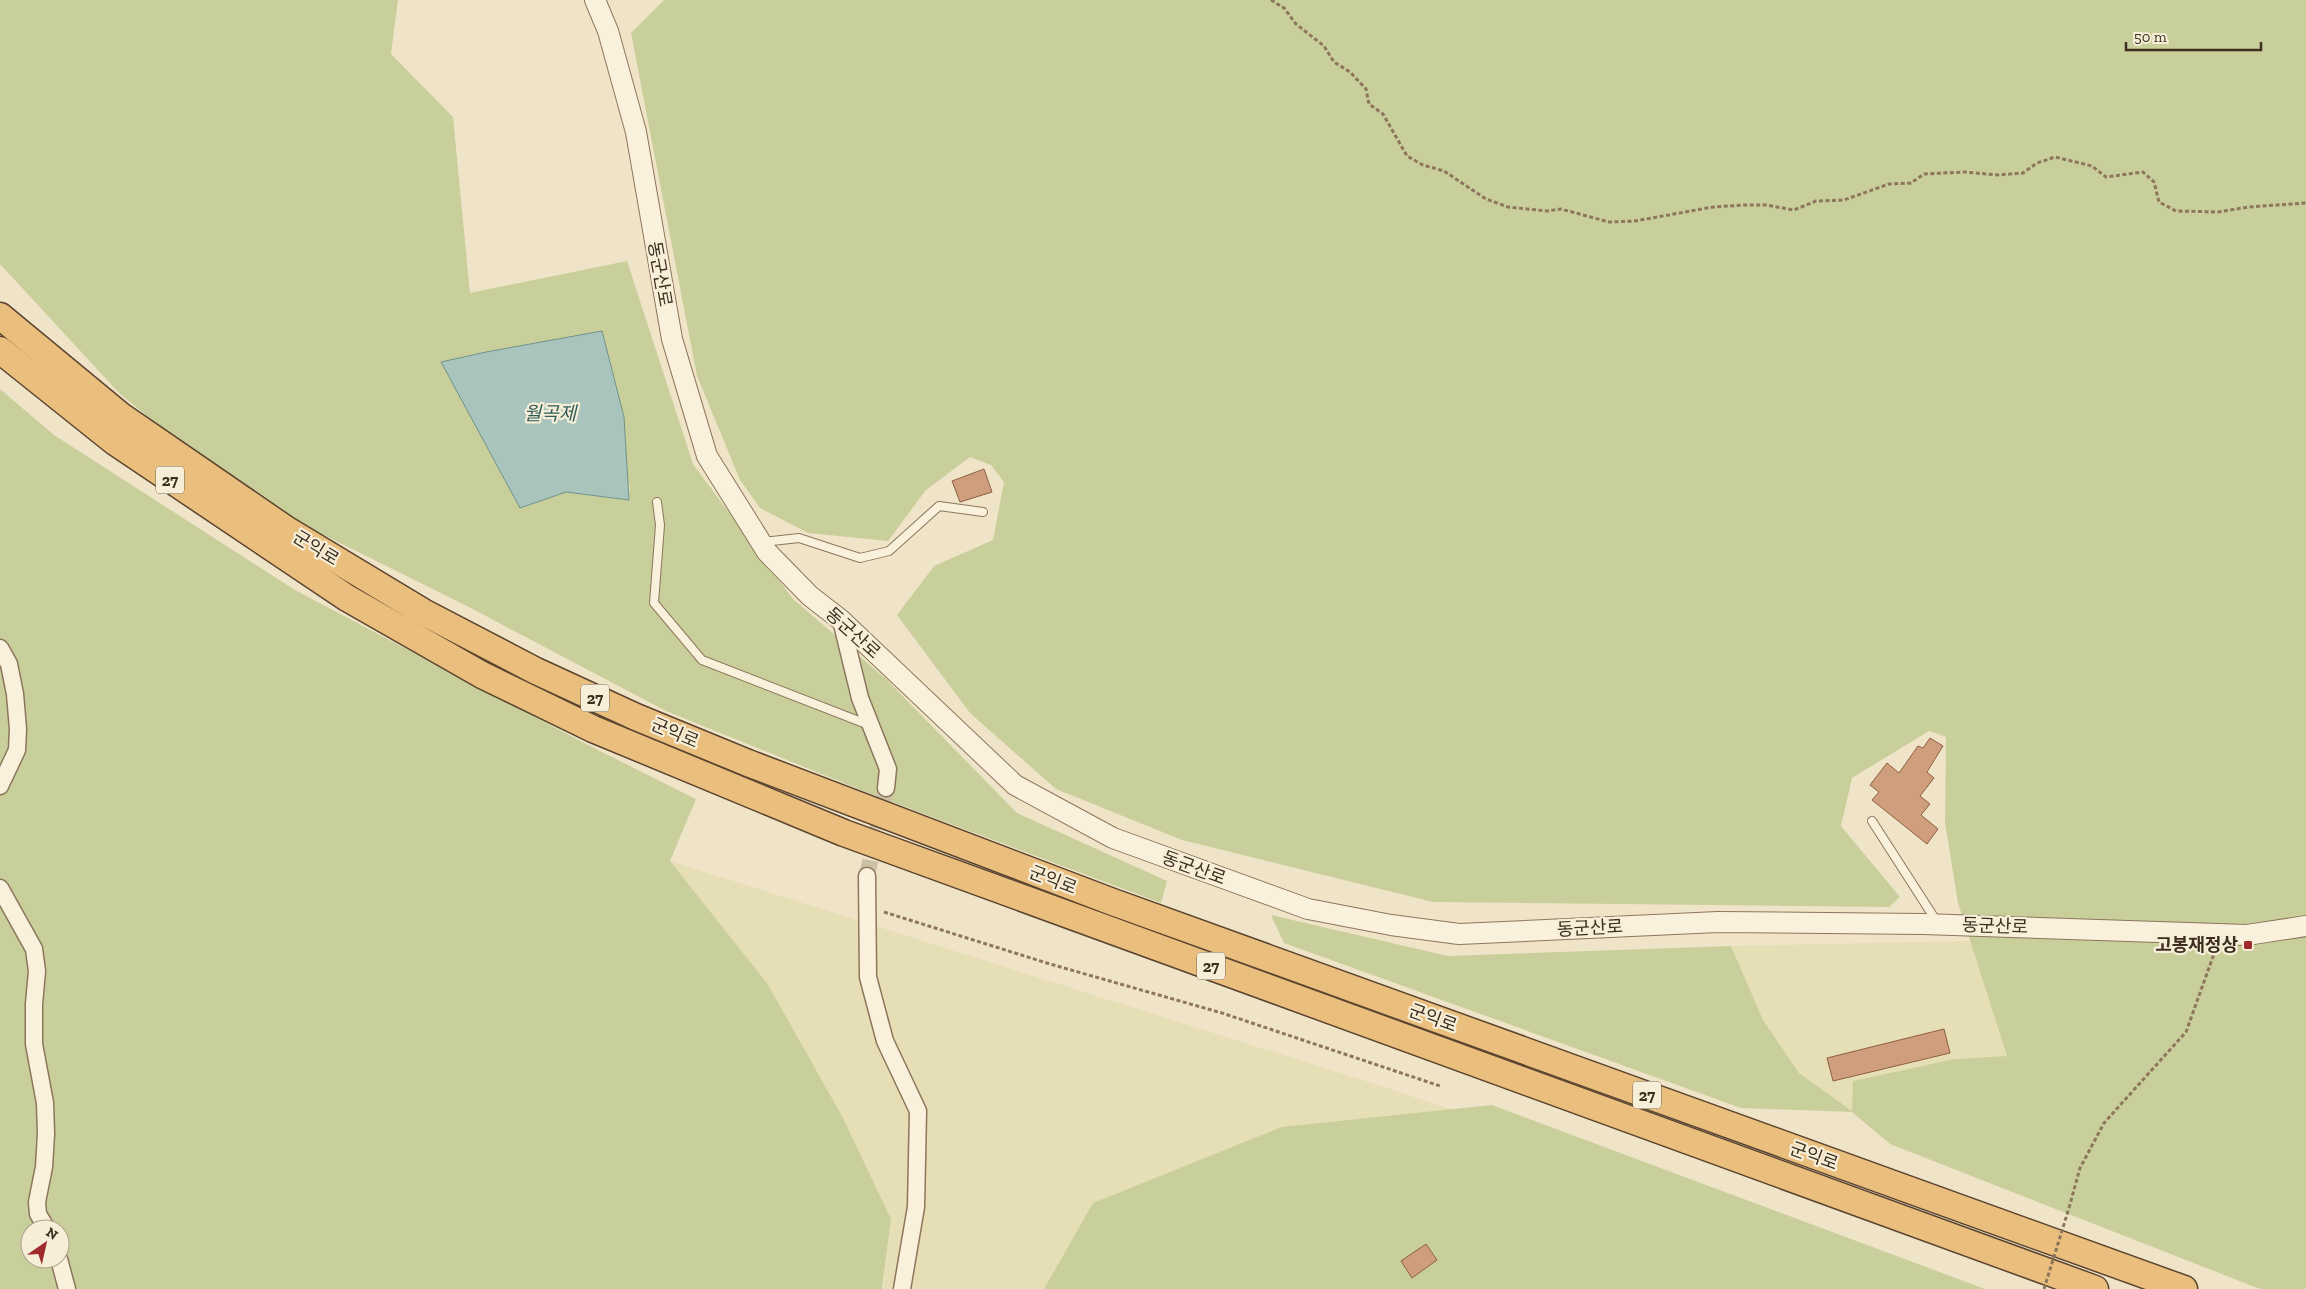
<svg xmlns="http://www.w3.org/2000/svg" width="2306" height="1289" font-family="'Zilla Slab','Noto Sans KR',serif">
  <rect width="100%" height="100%" fill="#f0e4c8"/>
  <g fill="#e6deb5">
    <polygon points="670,861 1375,1084 1452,1110 1423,1114 1093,1203 1044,1289 883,1289 891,1219 842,1116 767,983"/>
    <polygon points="1970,941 2007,1056 1955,1059 1852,1112 1799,1073 1763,1020 1731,946"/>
  </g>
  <g fill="#c9cf9b" fill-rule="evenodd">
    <path d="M0 0H398L391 54 453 117 470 293 627 261 693 464 793 599 885 678 1017 813 1167 881 1161 903 871 794 666 711 467 606 247 497 120 394 0 264ZM630 485 629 500 566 492Z"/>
    <polygon points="664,0 2306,0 2306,1289 2260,1289 1890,1144 1852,1112 1741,1108 1284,943 1271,915 1448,956 1731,946 1763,1020 1799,1073 1852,1111 1853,1081 1955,1059 2007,1056 1958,903 1945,823 1946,737 1929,731 1852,778 1841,826 1900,897 1889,907 1433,902 1182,840 1056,789 970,713 897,615 934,566 993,540 1004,482 991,465 970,457 926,490 888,541 808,533 760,508 740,480 697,376 631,33"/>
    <path d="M0 389 54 435 295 590 590 746 696 799 670 861 767 983 842 1116 891 1219 882 1289H0ZM30 1229H60V1259H30Z"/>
    <polygon points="1492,1105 1985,1289 1044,1289 1093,1203 1282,1127"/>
  </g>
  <polygon fill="#a9c4bc" stroke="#6f938a" points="602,331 624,417 629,500 566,492 520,508 441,362 486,352"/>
  <g fill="#cf9f7d" stroke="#8d5f41">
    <polygon points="984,469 992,492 960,502 952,481"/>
    <polygon points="1930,738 1943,746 1927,772 1934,778 1920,796 1930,804 1921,815 1938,829 1927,844 1872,800 1879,792 1870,785 1887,763 1899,773 1918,746 1923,748"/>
    <polygon points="1944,1029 1950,1053 1833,1081 1827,1058"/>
    <polygon points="1426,1244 1437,1260 1412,1278 1401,1261"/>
  </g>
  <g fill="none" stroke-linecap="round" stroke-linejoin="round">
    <polyline stroke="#ccc0a6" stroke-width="16" stroke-dasharray="16 8" stroke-linecap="butt" points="867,876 886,788"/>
    <defs>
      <g id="service">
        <polyline points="657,502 660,525 654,603 702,660 869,725"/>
        <polyline points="763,542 799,538 860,558 889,551 939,506 983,512"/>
        <polyline points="1872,821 1937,922"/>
      </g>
      <g id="minor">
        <polyline points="841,620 860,698 888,769 886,788"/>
        <polyline points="0,648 9,664 15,694 18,729 17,750 0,786"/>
        <polyline points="867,876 868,977 885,1041 918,1111 916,1207 902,1289"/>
        <polyline points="0,888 34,949 37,971 34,1004 34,1044 45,1103 46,1134 44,1167 37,1202 38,1214 47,1229"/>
        <polyline points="59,1259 67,1289"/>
      </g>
      <polyline id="tertiary" points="595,0 608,31 636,132 672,339 707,456 767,552 810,596 841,620 1015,785 1113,838 1308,909 1391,925 1459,934 1718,922 1923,924 2247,935 2306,926"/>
      <g id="trunk">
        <polyline points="0,316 121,416 287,530 423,612 536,671 636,717 748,763 1110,901 2184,1289"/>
        <polyline points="0,350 115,442 347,598 482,675 593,729 844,833 2095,1289"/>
      </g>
    </defs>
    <use href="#service" stroke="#8d765c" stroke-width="10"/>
    <use href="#minor" stroke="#8d765c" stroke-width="19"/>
    <use href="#tertiary" stroke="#8d765c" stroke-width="22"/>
    <use href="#trunk" stroke="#5b4430" stroke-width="29"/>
    <g stroke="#8d765c" stroke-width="3" stroke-dasharray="4 2.5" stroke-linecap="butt">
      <polyline points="1271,0 1284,8 1296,24 1324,46 1334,62 1350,72 1366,89 1369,104 1383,114 1407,156 1423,165 1444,171 1486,199 1508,207 1547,211 1561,209 1609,222 1635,221 1713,207 1744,205 1766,205 1794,210 1816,201 1844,200 1889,184 1911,183 1924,174 1965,172 1997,175 2023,173 2037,163 2055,157 2092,166 2106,177 2143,172 2154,182 2159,202 2176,211 2218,212 2249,207 2306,203"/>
      <polyline points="884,912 1050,964 1222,1013 1440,1086"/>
      <polyline points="2069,1208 2080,1168 2104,1123 2186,1032 2215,951"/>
    </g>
    <use href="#service" stroke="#faf1dc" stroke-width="8"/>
    <use href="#minor" stroke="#faf1dc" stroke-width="16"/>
    <use href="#tertiary" stroke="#faf1dc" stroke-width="20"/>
    <use href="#trunk" stroke="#eabe7c" stroke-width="26"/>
    <polyline stroke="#8d765c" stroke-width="3" stroke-dasharray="4 2.5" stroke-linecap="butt" points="2044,1289 2069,1208"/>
  </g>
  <rect fill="#9e2a2b" stroke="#f7eed8" stroke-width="2" x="2243" y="940" width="10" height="10" rx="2.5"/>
  <g text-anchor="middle" stroke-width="4.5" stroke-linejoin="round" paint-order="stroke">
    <g fill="#f7eed8" stroke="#756857" stroke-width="1">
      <rect x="156" y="466.5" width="28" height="27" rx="4"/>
      <rect x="581" y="684.5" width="28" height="27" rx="4"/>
      <rect x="1197" y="952.5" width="28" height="27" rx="4"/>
      <rect x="1633" y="1081.5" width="28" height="27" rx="4"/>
    </g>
    <g font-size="16" font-weight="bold" fill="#3d2e20">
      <text x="170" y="486">27</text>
      <text x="595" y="704">27</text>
      <text x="1211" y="972">27</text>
      <text x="1647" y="1101">27</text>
    </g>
    <g font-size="18" fill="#3d2e20" stroke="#f7eed8">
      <text transform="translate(660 274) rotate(80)" y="6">동군산로</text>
      <text transform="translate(316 548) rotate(31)" y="6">군익로</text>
      <text transform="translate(853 633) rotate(42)" y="6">동군산로</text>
      <text transform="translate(675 733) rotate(23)" y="6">군익로</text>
      <text transform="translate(1194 868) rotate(20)" y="6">동군산로</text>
      <text transform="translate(1053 880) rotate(21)" y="6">군익로</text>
      <text transform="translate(1995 926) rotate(2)" y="6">동군산로</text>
      <text transform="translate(1590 928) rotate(-3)" y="6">동군산로</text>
      <text transform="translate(1433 1018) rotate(20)" y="6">군익로</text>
      <text transform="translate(1814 1156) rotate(20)" y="6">군익로</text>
    </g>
    <g font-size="18" font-weight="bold" fill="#3d2e20" stroke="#f7eed8" text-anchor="end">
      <text x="2238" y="951">고봉재정상</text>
    </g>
    <g font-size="19" font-style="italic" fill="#2f5d5a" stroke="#f7eed8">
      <text x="550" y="420">월곡제</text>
    </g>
  </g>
  <g transform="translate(45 1244) rotate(34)"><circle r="24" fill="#f7eed8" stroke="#ada18e"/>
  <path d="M0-4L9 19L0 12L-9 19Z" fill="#9e2a2b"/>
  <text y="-8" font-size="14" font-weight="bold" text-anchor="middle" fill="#3d2e20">N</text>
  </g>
  <path d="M2126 42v8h135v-8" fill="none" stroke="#3d2e20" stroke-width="2.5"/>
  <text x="2134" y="42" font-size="15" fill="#3d2e20" stroke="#f7eed8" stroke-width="4" paint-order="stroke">50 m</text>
</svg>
